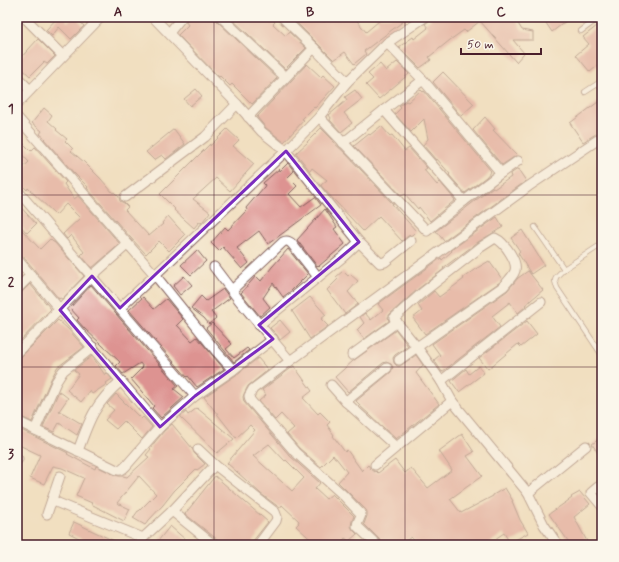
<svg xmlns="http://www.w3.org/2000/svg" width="619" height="562" font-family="Mynerve,sans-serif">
  <rect width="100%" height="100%" fill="#fbf7ec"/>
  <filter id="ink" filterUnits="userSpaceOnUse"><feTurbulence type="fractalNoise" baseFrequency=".025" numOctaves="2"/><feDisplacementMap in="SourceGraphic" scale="8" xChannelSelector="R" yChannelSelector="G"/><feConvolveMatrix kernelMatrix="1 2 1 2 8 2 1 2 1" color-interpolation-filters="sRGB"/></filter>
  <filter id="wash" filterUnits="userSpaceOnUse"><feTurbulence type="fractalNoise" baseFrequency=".012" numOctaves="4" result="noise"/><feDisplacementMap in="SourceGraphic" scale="16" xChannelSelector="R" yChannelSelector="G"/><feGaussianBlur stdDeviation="0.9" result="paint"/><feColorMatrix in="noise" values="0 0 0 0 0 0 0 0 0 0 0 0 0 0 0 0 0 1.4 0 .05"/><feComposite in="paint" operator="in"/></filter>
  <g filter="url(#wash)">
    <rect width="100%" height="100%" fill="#f1dfc0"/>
    <g id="blocks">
      <g fill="#dd9391" fill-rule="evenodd">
        <polygon points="58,17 68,17 66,20 68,22 73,17 76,17 84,26 71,39 59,27 52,36 46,30"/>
        <polygon points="188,17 215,17 217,21 277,78 252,104 232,84 230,86 220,76 219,77 178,35 188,25 186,22"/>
        <polygon points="230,17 270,17 275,22 273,24 286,36 289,32 306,48 285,69"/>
        <polygon points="292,17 320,17 324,22 329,17 354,17 366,32 379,21 376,17 409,17 364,51 366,54 354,64 345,52 334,60 297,23"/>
        <polygon points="431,17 514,17 522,30 533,32 533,40 513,40 524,53 516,62 480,21 466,32 464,30 450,40 429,57 431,60 420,68 399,47 413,37 414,39 428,28 425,24 430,20"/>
        <polygon points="542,17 571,17 552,32"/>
        <polygon points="602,22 602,62 590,72 576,55 589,44 583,37"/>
        <polygon points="38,39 55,56 47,64 44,62 30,76 17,64 17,62"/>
        <polygon points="397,62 409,74 379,99 366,85 373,79 368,74 380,64 386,71"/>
        <polygon points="307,64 321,77 323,75 335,86 315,108 314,107 302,119 304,120 284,142 266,128 257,117"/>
        <polygon points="443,72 474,104 461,116 433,82"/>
        <polygon points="196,89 202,96 190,106 184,99"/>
        <polygon points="355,90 362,99 344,113 352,123 341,132 330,120 331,118 329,115 347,100 345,97"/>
        <polygon points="421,90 423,92 424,91 491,171 486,177 465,193 449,175 450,174 437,159 436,160 423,145 428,139 424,119 411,132 395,114 401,108 399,106 406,101 408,102"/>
        <polygon points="602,99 602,131 599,132 583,142 570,123"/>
        <polygon points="44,108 52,115 48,121 57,129 56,130 67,139 65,141 73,149 71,151 84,162 101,179 113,193 114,192 119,197 120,201 124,203 128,207 125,210 149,236 163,224 162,223 168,216 185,235 169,251 159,241 146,254 130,237 87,188 88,187 73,172 44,139 45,138 40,134 42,131 32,123"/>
        <polygon points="485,117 495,129 493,130 517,155 502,165 473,130"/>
        <polygon points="381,126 390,136 392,135 405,151 409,148 427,168 424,170 437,185 440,182 455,200 430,221 419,207 418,209 405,194 402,196 354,146 369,134 370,135"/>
        <polygon points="321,128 333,140 332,141 345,153 393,204 392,204 416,231 412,235 408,236 402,241 379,216 363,231 322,187 321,185 327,180 312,168 310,171 296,153 308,142 307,142"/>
        <polygon points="174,129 185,144 166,159 162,155 154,160 146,152"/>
        <polygon points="227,129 239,140 233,146 254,164 230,191 216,178 193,199 210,212 203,221 201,223 199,222 194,228 174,210 175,209 160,194 210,144 210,146"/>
        <polygon points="17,137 31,151 35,147 66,182 64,184 74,199 78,196 120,244 92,268 81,255 84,252 71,235 67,239 63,234 80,218 66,204 56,215 28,188 27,190 17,180 17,173 29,162 17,149"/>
        <polygon points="288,163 294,171 288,177 297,186 289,194 301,207 315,197 321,205 268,244 259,231 237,248 249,263 242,269 223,247 219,251 211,243 225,227 228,230 247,210 246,208 264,187 265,185 263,183 279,169 280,171"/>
        <polygon points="518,169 526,181 444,241 436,231 493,187 494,189 511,177 510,174"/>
        <polygon points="17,203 36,224 27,233 17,222"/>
        <polygon points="325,209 337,227 334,229 345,244 319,266 318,265 317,266 297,240"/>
        <polygon points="497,217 503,227 478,242 443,268 444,269 418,289 390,314 388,317 389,321 364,339 357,330 364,323 360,317 365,313 371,320 383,310 378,304 441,258 442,260 452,251 451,250"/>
        <polygon points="22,230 40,249 50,239 53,242 54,242 84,276 62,299 60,298 59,299 22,255 17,253 17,234"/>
        <polygon points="522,230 544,265 531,274 518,253 520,251 511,238"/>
        <polygon points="288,249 308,274 291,291 283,297 273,283 263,298 270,307 260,316 241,293 256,276 261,281 272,267"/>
        <polygon points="197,250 206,261 191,275 181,265"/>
        <polygon points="489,261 502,279 500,282 425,334 413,318 422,311 418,305 434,291 439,297 464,279 463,278 474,270"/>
        <polygon points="343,271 348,276 350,274 358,281 348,292 358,304 345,314 327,290 338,279 336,277"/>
        <polygon points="528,271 543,290 525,305 526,306 518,313 510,302 492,316 500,327 442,372 434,360 440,355 432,344 507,291 518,278"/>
        <polygon points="184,276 192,285 180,295 173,286"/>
        <polygon points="30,284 51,309 17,344 17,296 21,293"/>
        <polygon points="91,285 178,386 174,389 184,397 161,418 152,408 154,406 131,379 143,367 140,363 123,374 116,366 120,362 84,328 77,320 79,318 70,308"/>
        <polygon points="223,289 230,298 211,312 216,318 209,324 204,318 191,308 201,296 206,301"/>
        <polygon points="143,297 154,309 166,299 183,319 177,325 192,341 197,337 224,369 197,387 188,376 187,377 129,310"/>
        <polygon points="310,297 326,315 321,319 328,326 310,339 292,311"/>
        <polygon points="58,320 68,329 84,347 59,366 58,366 51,379 32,422 17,415 17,359 21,357"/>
        <polygon points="280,320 290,332 280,340 277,335 270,328"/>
        <polygon points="527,321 537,334 521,347 518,344 488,369 479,358"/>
        <polygon points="212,323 232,344 226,349 234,358 247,348 249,350 234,362 206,328"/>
        <polygon points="396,330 408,346 395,355 393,358 394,363 397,366 400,366 416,355 423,365 416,373 439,404 396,439 359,405 360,405 356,401 391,372 393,367 391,364 386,362 383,363 348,392 335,377 353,361"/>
        <polygon points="92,356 105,375 107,373 112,379 106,383 107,384 92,394 90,391 81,402 67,390 79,374 74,370"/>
        <path d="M258 358 268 370 248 386 244 394 243 397 244 402 290 456 320 483 315 489 326 499 332 494 354 516 352 521 351 526 353 530 357 534 349 541 345 538 339 545H317L296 526 299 523H298L299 521 282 505 280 508 261 494 247 481 227 463 255 430 250 425 236 438 204 397 236 375ZM269 444 285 461 286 460 304 478 292 491 253 456Z"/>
        <polygon points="294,366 312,391 303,398 318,414 320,412 330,422 327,425 334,435 333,436 345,452 347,450 362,471 368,465 371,469 375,472 376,471 378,473 395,460 405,473 411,468 428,488 452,470 439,451 462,434 474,452 467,456 482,476 450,499 461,513 493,496 493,495 505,488 513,501 512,501 520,520 528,533 510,543 504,533 486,545 418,545 411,537 400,545 383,545 381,541 364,524 367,516 367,512 366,510 338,482 347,472 336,458 335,458 333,455 321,467 299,448 287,434 294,428 281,414 275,420 259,401 266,395 262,390"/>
        <polygon points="479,366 484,373 459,392 451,381 466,369 469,374"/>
        <polygon points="59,391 68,398 59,411 65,414 82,424 77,435 59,423 54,432 43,427"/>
        <polygon points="116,394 141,419 143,417 152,427 142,439 124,421 116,429 105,420 114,410 107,404"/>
        <polygon points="197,408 234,439 217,453 180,417 186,412 188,415"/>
        <polygon points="172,424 192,448 194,453 205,464 197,470 196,469 174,491 163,505 149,520 145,525 133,518 138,511 139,511 156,494 139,476 117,503 130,509 124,521 91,504 92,503 76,496 84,478 62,468 53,466 44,484 30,478 40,455 17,444 17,428 68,453 67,454 95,469 96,466 115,475 119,476 123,476 127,477 149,457 146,455 151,449 150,448 164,431"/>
        <polygon points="602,437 602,459 592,444"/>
        <polygon points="215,476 268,522 253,541 252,545 222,545 218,540 185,514"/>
        <polygon points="580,492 590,504 574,517 589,545 571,545 549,514 572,498 571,497"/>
        <polygon points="74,522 97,533 123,545 91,545 85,542 85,541 69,533"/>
        <polygon points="170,526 179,534 192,545 162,545 158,541"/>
      </g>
    </g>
  </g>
  <g filter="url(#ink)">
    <use href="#blocks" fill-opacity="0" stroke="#84625f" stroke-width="1"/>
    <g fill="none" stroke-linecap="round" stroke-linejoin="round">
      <defs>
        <g id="service">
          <polyline points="581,31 600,17"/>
          <polyline points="585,92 602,81"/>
          <polyline points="535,227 564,269"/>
          <polyline points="602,244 564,269 556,277 555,281 557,288 602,355"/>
        </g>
        <g id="minor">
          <polyline points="24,17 63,56"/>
          <polyline points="221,17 285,77"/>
          <polyline points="282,17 314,48 347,82"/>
          <polyline points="169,33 182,17"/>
          <polyline points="387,43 423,80"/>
          <polyline points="17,77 30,90"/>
          <polyline points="17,104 101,17"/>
          <polyline points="384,110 464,201"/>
          <polyline points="17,117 155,275 216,351 233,370 195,396 17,190"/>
          <polyline points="248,117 314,48"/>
          <polyline points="319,117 427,231 464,201 501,173 518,161"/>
          <polyline points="343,143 384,110 423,80 501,173"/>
          <polyline points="125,197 205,137 237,104"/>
          <polyline points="359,242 380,263 385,262 411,241"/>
          <polyline points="17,259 160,427"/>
          <path d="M214 267 239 300 290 361 253 389 249 396 250 400 295 452 343 495 361 514C361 518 357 521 357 526L377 545"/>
          <polyline points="17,289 31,275"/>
          <path d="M232 290 283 242C287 240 289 241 292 244L318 277"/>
          <polyline points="120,308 286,151 262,132 237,104 153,17"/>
          <polyline points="259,325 343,257 359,242 286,151 319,117 347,82 387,43 425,17"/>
          <polyline points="17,353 92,276 128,244"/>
          <polyline points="352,355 397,322"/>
          <path d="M399 360 417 347 504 286C507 282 512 277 514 273 520 263 504 242 495 238L481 247 422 293 394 318 395 320 417 347 441 381 452 401 528 493 544 525 558 545"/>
          <polyline points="290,361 529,186 602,137"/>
          <polyline points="387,368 350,398 346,402 396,447"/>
          <polyline points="233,370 273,339"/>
          <polyline points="441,381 541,302"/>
          <polyline points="331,385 346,402"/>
          <path d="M17 421 117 470C121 471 123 469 126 466L160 427 195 396"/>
          <polyline points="35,430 56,382 63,371 93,347"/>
          <polyline points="198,449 215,465 275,512 277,517 276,521 258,545"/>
          <path d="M78 451C89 420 95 403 121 381"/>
          <polyline points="17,460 18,459"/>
          <polyline points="375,465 452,401"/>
          <polyline points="602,490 599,487 598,487 591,493 602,506"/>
          <polyline points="528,493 586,446"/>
          <polyline points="52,500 58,503 143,538 139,545"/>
          <polyline points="172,511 215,465"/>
          <polyline points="47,514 60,476"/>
          <polyline points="143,538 172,511 214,545"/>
        </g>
      </defs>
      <use href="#service" stroke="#84625f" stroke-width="6"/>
      <use href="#minor" stroke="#84625f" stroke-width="11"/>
      <use href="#service" stroke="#fff" stroke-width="4.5"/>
      <use href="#minor" stroke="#fff" stroke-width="9"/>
    </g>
  </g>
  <path d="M0 0H619V562H0ZM286 151 359 242 259 325 273 339 195 396 160 427 60 310 92 276 120 308Z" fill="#f1dfc0" fill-opacity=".55" fill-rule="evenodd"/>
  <path fill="none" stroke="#7b2cbf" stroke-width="3" stroke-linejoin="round" d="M286 151 359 242 259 325 273 339 195 396 160 427 60 310 92 276 120 308Z"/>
  <path fill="none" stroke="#4a1f2b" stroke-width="1" stroke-opacity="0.55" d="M214 17V545M405 17V545M17 195H602M17 367H602"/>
  <rect width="619" height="562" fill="none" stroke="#fbf7ec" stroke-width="44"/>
  <path d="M461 48v6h80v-6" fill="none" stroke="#4a1f2b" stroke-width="2"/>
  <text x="467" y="48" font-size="12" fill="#4a1f2b" stroke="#fbf7ec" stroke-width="3" paint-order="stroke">50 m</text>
  <rect x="22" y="22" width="575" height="518" fill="none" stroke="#4a1f2b" stroke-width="1.5"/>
  <g font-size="13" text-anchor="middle" font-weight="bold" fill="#4a1f2b">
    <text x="118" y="16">A</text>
    <text x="310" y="16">B</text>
    <text x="501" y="16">C</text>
    <text x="11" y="113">1</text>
    <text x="11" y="286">2</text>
    <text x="11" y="458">3</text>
  </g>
</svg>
